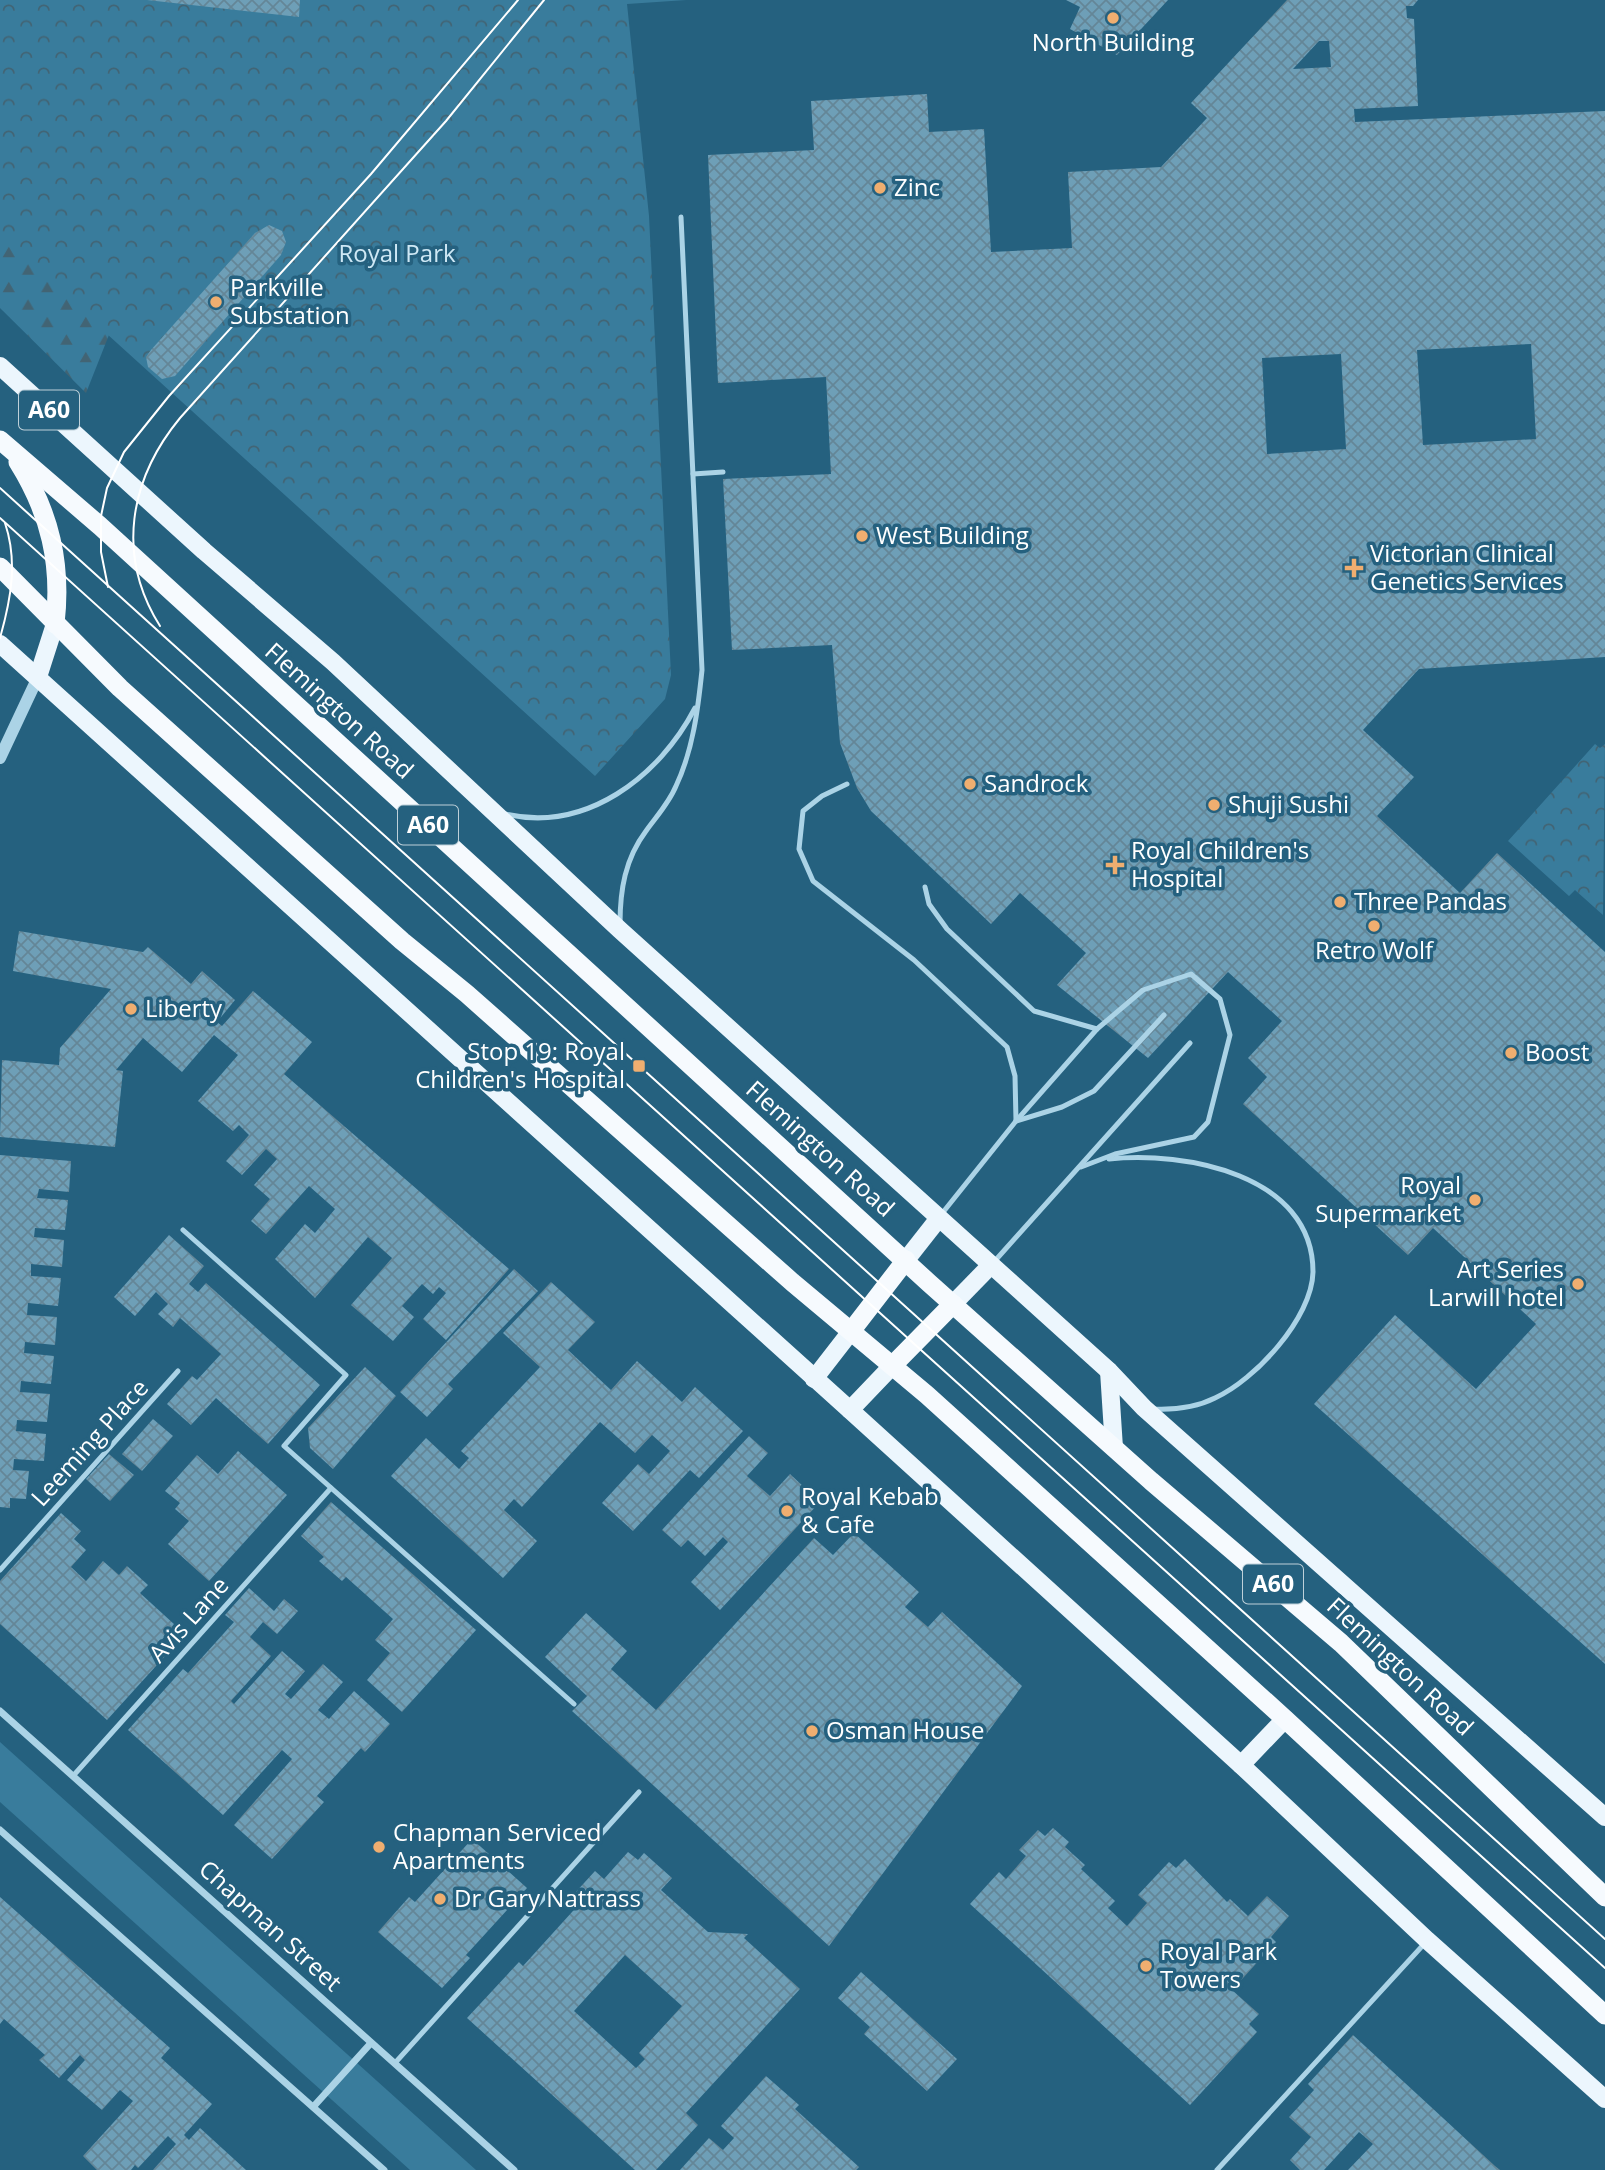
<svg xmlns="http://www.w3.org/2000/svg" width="1605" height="2170" font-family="'Open Sans',sans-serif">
  <defs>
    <pattern id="forest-firs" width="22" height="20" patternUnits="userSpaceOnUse" patternTransform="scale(1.75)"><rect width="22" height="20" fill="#397c9c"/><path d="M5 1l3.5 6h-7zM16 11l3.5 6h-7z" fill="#426474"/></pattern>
    <pattern id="park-crowns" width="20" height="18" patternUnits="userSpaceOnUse" patternTransform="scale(1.75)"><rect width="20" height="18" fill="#397c9c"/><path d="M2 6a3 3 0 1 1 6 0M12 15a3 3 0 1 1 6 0" fill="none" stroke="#426474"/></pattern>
    <pattern id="building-cross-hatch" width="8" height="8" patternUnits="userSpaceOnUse" patternTransform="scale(1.75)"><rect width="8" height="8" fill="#6e9fb7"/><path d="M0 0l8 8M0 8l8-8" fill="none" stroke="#648697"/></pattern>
  </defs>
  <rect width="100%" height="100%" fill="#25617f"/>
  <polygon fill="#397c9c" points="0,1742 476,2170 410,2170 0,1802"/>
  <polygon fill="url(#forest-firs)" points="0,87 139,259 86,393 0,308"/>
  <g fill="url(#park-crowns)">
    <polygon points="0,0 686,0 627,4 649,216 671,675 665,699 595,776 0,237"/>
    <polygon points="1595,744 1600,748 1605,744 1603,915 1575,890 1569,896 1508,841"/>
  </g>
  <g fill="url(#building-cross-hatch)" fill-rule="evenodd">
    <polygon points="147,0 300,0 299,17"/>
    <polygon points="1066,0 1168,0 1117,55 1070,29 1080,7"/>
    <path d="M1287 0H1418L1413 6H1406L1407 18 1414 19 1418 106 1354 109 1355 122 1605 111V657L1419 669 1363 730 1414 777 1377 816 1460 893 1497 853 1605 952V1664L1314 1404 1395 1315 1476 1389 1536 1324 1433 1228 1408 1255 1243 1104 1267 1077 1248 1058 1282 1021 1228 972 1148 1058 1057 985 1086 953 1020 893 991 924 871 811 857 788 840 743 832 645 732 650 723 479 831 474 826 377 718 383 708 155 814 150 811 101 927 94 929 132 984 129 991 252 1072 248 1068 172 1161 167 1207 118 1191 103ZM1319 41H1329L1331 67 1293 69ZM1531 344 1536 439 1423 445 1417 350ZM1341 354 1346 449 1267 454 1262 358Z"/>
    <polygon points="269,225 282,231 286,242 281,255 175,376 162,379 148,367 146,357 151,350 255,233"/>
    <polygon points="19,931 143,952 148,947 191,984 202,971 235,1000 217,1022 222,1026 253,991 312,1042 284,1074 509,1269 446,1340 423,1319 446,1293 439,1287 433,1294 422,1284 402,1306 414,1317 393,1341 351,1305 392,1258 368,1237 315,1298 275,1259 305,1224 315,1233 335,1209 309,1186 266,1234 251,1221 270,1199 254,1185 277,1159 266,1149 242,1175 226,1161 249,1135 239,1125 233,1131 198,1101 238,1055 214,1035 182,1072 143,1038 116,1070 123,1071 115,1147 0,1137 2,1060 59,1065 60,1048 111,989 13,971"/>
    <polygon points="0,1155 71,1161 69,1192 39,1189 37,1198 68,1200 65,1230 35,1228 34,1237 64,1240 62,1267 31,1264 31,1276 61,1278 58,1306 28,1303 27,1315 57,1317 55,1345 25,1342 24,1353 54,1356 51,1384 21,1381 20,1392 50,1394 47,1422 17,1420 16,1431 46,1434 44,1461 14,1459 13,1470 29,1471 26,1499 10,1498 10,1508 0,1507"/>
    <polygon points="169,1235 204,1266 189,1284 198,1292 206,1283 320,1385 268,1444 216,1398 191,1425 167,1404 192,1376 197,1380 221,1354 180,1318 173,1327 158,1314 168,1304 156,1292 135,1316 114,1297"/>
    <polygon points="514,1269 538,1291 448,1384 453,1389 427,1417 400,1392"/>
    <polygon points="551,1282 595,1322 568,1350 611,1390 637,1361 682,1402 695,1387 743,1431 699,1478 690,1470 633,1531 602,1503 638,1464 649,1474 670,1451 652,1435 635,1453 600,1422 522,1507 514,1499 504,1510 537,1541 503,1578 391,1476 426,1438 459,1469 469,1458 461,1451 540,1367 503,1333"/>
    <polygon points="365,1367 396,1396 333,1469 310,1448 308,1428"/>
    <polygon points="153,1419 173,1436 142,1471 122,1454"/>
    <polygon points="749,1436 768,1453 747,1476 770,1496 790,1474 820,1502 720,1610 691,1582 728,1542 723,1537 705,1556 688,1540 681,1547 662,1530"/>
    <polygon points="238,1451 287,1495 209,1581 168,1544 189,1521 175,1509 180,1503 165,1491 197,1455 218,1474"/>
    <polygon points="109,1454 134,1475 110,1501 86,1479"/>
    <polygon points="331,1502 476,1630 402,1712 367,1680 390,1653 375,1640 393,1619 346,1577 342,1581 319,1561 324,1557 301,1536"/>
    <polygon points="61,1513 81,1531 74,1539 86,1550 71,1567 86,1581 103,1561 119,1575 127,1566 148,1585 140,1593 175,1625 156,1646 166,1655 107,1720 0,1624 0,1581"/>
    <polygon points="854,1533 919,1592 905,1607 928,1627 942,1612 1022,1686 829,1946 572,1711 587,1696 545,1657 586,1613 627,1651 611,1669 656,1710 814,1538 833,1555"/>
    <polygon points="249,1588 274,1611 284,1599 298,1611 277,1634 263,1622 250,1637 271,1656 231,1701 234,1704 282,1651 305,1671 285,1694 291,1699 323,1664 343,1682 318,1710 329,1719 354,1691 390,1724 365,1752 361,1748 317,1796 324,1802 272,1859 234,1825 292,1759 282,1750 223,1815 128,1730 183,1669 188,1673 234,1622 225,1615"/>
    <polygon points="1053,1828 1069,1842 1065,1847 1085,1865 1081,1869 1115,1901 1108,1908 1127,1926 1147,1903 1138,1895 1169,1862 1176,1868 1185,1859 1227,1902 1230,1899 1248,1916 1267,1896 1289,1916 1271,1937 1276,1942 1232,1990 1259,2014 1249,2024 1257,2032 1190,2105 970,1904 999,1872 1006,1879 1026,1856 1019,1850 1038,1830 1045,1836"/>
    <polygon points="472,1839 527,1888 466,1955 470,1958 442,1988 378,1932 409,1897 415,1902"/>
    <path d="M628 1852 638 1860 644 1853 672 1878 661 1890 708 1932 748 1934 744 1938 800 1989 686 2113 698 2125 656 2170H635L467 2018 519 1962 523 1966 582 1901 574 1894 595 1871 604 1879ZM625 1955 682 2006 639 2053 645 2059 636 2068 574 2011Z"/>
    <polygon points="0,1897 170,2048 161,2058 212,2104 184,2135 189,2140 200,2128 246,2170 153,2170 176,2144 168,2136 138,2168 135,2165 131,2170 97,2170 83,2156 133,2101 120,2090 102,2110 67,2080 85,2060 80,2055 59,2078 39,2060 45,2055 4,2019 0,2024"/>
    <polygon points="861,1972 957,2059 927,2091 864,2034 870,2027 838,1998"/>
    <polygon points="1353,2035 1495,2166 1500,2170 1348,2170 1373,2144 1359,2132 1324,2170 1300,2170 1290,2160 1311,2137 1289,2117 1314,2090 1308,2084"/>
    <polygon points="766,2076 799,2105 795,2109 859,2167 856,2170 680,2170 709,2138 723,2150 734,2138 721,2126"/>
  </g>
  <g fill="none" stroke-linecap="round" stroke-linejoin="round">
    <g stroke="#abd3e6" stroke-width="5">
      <polyline points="693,474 723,472"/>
      <polyline points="847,784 822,796 803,811 799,849 813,881 914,960 1007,1047 1015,1076 1016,1121"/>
      <path d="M505 814C586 833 659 777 695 708"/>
      <polyline points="925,887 929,904 947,929 1034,1011 1097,1029"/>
      <path d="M620 924C620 890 625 859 646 831 656 817 669 803 676 786 693 750 698 709 702 670L681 217"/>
      <polyline points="1016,1121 1062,1107 1094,1091 1164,1015"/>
      <path d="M1109 1159C1184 1151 1313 1174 1313 1272 1312 1318 1255 1380 1215 1398 1195 1408 1175 1410 1153 1409"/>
      <polyline points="940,1216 1016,1121 1097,1029 1143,990 1191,974 1220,999 1230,1035 1208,1122 1194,1137 1115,1154 1081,1167"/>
      <polyline points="183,1230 346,1375 284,1446 574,1704"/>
      <polyline points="993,1263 1190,1043"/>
      <polyline points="0,1570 178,1371"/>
      <polyline points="73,1776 331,1488"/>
      <polyline points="395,2063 639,1792"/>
      <polyline points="1217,2170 1425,1943"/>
    </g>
    <g stroke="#abd3e6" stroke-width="7">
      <polyline points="0,1711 514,2170"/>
      <polyline points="0,1830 384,2170"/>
      <polyline points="314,2106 371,2043"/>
    </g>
    <polyline stroke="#abd3e6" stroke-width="12" points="0,758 38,677"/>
    <g stroke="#ecf6fd" stroke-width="18">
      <polyline points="0,366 204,551 333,662 620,930 1109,1371 1144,1408 1605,1817"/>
      <polyline points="0,644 850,1410 1241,1765 1427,1940 1605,2099"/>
      <polyline points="38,677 55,624"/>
      <polyline points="906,1260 939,1218"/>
      <polyline points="953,1304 991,1265"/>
      <polyline points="1109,1371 1114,1448"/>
      <polyline points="814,1379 852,1330"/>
      <polyline points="850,1410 893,1365"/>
      <polyline points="1241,1765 1285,1719"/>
    </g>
    <g stroke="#f6fafe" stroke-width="19">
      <polyline points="0,440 100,526 929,1283 1151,1481 1341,1643 1605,1897"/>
      <path d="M18 462C50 513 62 564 55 624"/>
      <polyline points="0,567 120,688 402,941 467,994 792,1282 927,1395 1285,1719 1605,2015"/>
      <polyline points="852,1330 906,1260"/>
      <polyline points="893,1365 953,1304"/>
    </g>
    <g stroke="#fff" stroke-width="2">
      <polyline points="0,488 1605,1939"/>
      <polyline points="0,518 1605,1968"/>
      <polyline points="108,587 101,552 101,516 107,488 124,452 169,396 371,174 518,0"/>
      <path d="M160 626C116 556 129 480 180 418L446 121 544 0"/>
      <path d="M0 638C11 599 18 562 5 523"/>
    </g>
  </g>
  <g fill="#efae70" stroke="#25617f" stroke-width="2.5">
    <circle cx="1113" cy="18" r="7"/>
    <circle cx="880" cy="188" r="7"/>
    <circle cx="216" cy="302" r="7"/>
    <circle cx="862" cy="536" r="7"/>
    <path d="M1350.5 557.5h7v7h7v7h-7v7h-7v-7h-7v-7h7z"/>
    <circle cx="970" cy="784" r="7"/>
    <circle cx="1214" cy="805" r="7"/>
    <path d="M1111.5 854.5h7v7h7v7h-7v7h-7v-7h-7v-7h7z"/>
    <circle cx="1340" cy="902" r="7"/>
    <circle cx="1374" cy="926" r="7"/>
    <circle cx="131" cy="1009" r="7"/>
    <circle cx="1511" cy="1053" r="7"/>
    <rect x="632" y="1059" width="14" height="14" rx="3.5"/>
    <circle cx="1475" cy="1200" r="7"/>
    <circle cx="1578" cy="1284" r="7"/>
    <circle cx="787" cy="1511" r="7"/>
    <circle cx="812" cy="1731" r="7"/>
    <circle cx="379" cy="1847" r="7"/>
    <circle cx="440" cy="1899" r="7"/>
    <circle cx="1146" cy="1966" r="7"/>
  </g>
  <g text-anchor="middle" stroke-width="7" stroke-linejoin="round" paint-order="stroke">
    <g fill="#25617f" stroke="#bed0d9" stroke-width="2">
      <rect x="19" y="390.5" width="60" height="39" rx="5"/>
      <rect x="398" y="805.5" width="60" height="39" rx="5"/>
      <rect x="1243" y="1564.5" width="60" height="39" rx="5"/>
    </g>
    <g font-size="23" font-weight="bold" fill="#fff">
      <text x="49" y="418">A60</text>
      <text x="428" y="833">A60</text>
      <text x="1273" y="1592">A60</text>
    </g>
    <g font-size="24" fill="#fff" stroke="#25617f" text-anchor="start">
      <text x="1113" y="51" text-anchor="middle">North Building</text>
      <text x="894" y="196">Zinc</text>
      <text x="230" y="296">Parkville<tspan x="230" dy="28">Substation</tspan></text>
      <text x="876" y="544">West Building</text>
      <text x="1370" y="562">Victorian Clinical<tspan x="1370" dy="28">Genetics Services</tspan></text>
      <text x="984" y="792">Sandrock</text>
      <text x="1228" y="813">Shuji Sushi</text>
      <text x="1131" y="859">Royal Children's<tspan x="1131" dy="28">Hospital</tspan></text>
      <text x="1354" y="910">Three Pandas</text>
      <text x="1374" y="959" text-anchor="middle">Retro Wolf</text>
      <text x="145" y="1017">Liberty</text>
      <text x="625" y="1060" text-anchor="end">Stop 19: Royal<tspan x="625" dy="28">Children's Hospital</tspan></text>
      <text x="1525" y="1061">Boost</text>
      <text x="1461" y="1194" text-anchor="end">Royal<tspan x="1461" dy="28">Supermarket</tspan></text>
      <text x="1564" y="1278" text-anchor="end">Art Series<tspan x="1564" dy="28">Larwill hotel</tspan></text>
      <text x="801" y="1505">Royal Kebab<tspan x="801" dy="28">&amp; Cafe</tspan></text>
      <text x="826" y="1739">Osman House</text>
      <text x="393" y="1841">Chapman Serviced<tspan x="393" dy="28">Apartments</tspan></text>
      <text x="454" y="1907">Dr Gary Nattrass</text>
      <text x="1160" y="1960">Royal Park<tspan x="1160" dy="28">Towers</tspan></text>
    </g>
    <g font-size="24" fill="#cee8f5" stroke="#25617f">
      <text x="397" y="262">Royal Park</text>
    </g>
    <g font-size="24" fill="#fff" stroke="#25617f">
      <text transform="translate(339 711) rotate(42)" y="8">Flemington Road</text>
      <text transform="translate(820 1149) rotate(42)" y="8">Flemington Road</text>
      <text transform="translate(90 1443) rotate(-48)" y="8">Leeming Place</text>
      <text transform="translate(189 1620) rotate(-48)" y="8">Avis Lane</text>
      <text transform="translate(1400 1667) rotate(43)" y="8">Flemington Road</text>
      <text transform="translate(270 1926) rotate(42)" y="8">Chapman Street</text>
    </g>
  </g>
</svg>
